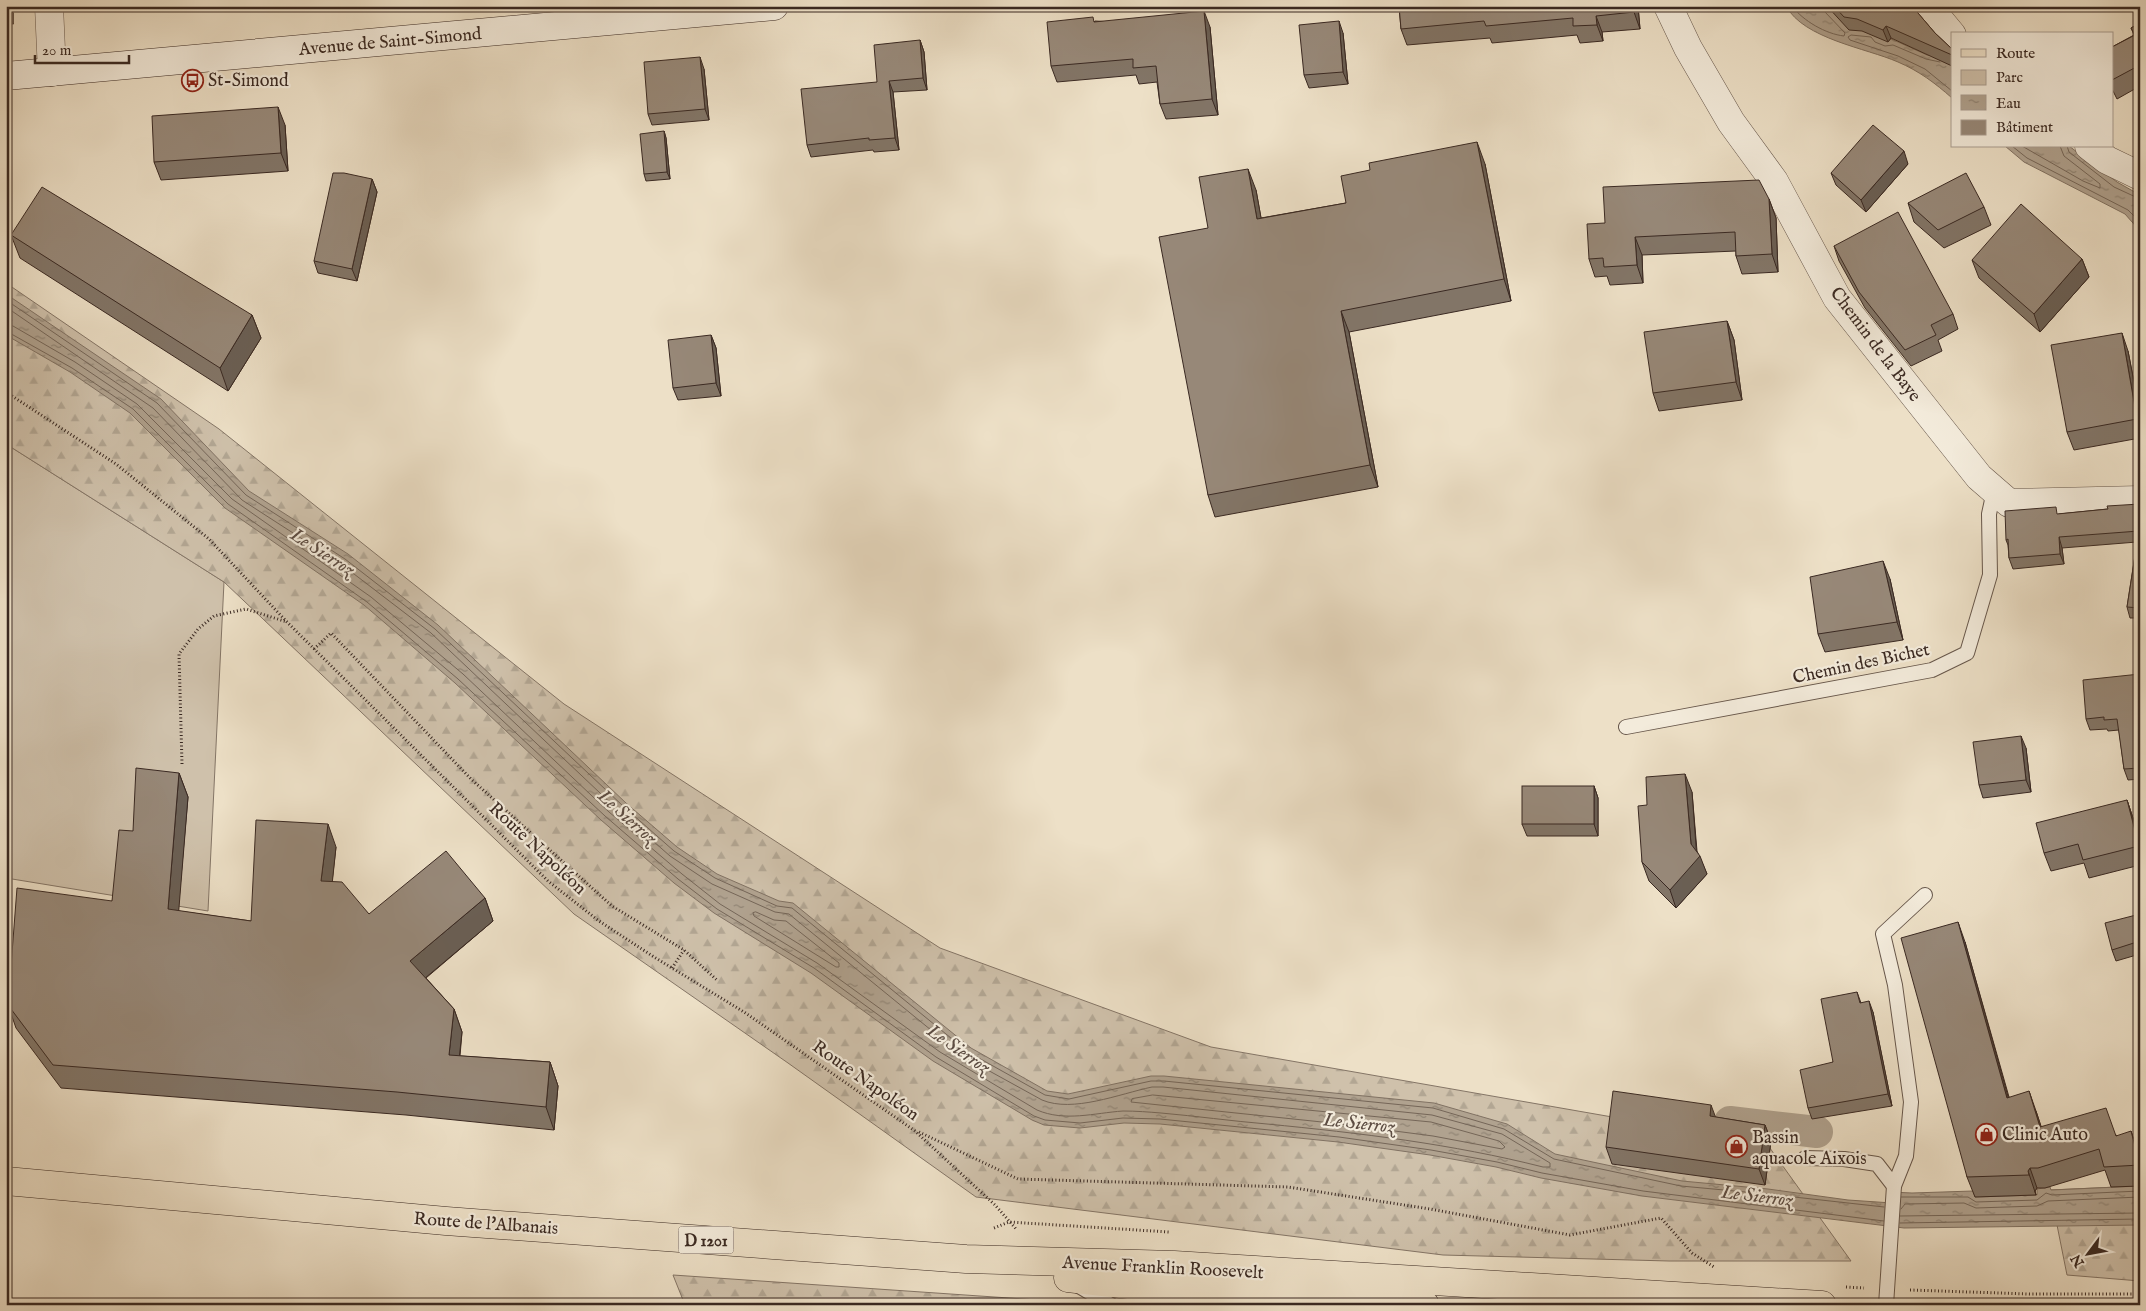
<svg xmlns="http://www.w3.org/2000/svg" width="2146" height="1311" font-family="'IM FELL English',serif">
  <defs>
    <pattern id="forest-firs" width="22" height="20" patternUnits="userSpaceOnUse" patternTransform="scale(1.25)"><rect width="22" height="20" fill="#cfc1ab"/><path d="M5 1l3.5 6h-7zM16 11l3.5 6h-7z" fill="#b2a693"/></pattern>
    <pattern id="water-ripples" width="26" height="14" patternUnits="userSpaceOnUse" patternTransform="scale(1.25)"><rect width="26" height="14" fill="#b0a28f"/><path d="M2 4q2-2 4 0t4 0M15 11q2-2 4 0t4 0" fill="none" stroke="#908474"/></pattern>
  </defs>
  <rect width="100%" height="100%" fill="#ede0c7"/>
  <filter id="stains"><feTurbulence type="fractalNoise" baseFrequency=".004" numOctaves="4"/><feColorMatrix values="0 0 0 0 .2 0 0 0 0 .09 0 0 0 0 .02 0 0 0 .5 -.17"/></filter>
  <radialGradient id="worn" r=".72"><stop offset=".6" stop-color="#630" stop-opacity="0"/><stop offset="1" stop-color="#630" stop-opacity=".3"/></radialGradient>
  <polygon fill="#cfc1ab" stroke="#847566" points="6,444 224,582 208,911 6,878"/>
  <g fill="url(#forest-firs)" stroke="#847566">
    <polygon points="6,283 219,429 564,704 940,948 1211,1047 1767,1144 1851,1261 1669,1261 1443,1255 976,1197 788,1063 574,914 224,582 6,444"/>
    <polygon points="2140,1186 2140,1281 2067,1275 2050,1190"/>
    <polygon points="673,1275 1038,1300 1049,1305 685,1305"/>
  </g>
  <g fill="url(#water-ripples)" stroke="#817263">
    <path d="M1786 6H1827L1878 33 1927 55 1942 57 1952 66V98C1935 83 1919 71 1898 62 1866 48 1804 39 1786 6Z"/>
    <polygon points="2005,146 2069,146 2117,182 2140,195 2140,231 2125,214 2024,162"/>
    <polygon points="6,294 161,399 249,491 348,554 438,625 626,803 677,847 717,874 779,901 793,903 971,1048 1047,1091 1068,1094 1151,1076 1164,1076 1434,1103 1507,1124 1555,1154 1682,1181 1768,1189 1848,1200 1892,1203 1890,1192 1912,1193 1973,1191 1975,1197 2037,1195 2037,1189 2050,1187 2051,1190 2140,1186 2140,1225 1904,1228 1642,1196 1541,1178 1496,1167 1430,1155 1338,1142 1160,1124 1124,1123 1080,1128 1044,1125 1032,1120 933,1061 811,973 714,913 674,883 601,820 455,683 364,605 225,508 130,413 70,372 6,335"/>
  </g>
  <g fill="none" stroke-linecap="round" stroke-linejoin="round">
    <g stroke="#756658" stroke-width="1">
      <path d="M1792 6C1803 21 1826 34 1844 36L1845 33 1825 12 1824 6"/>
      <polyline points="1940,62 1926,59 1893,45 1885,46 1875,42 1871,37 1851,35 1848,37 1850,40 1898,56 1925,69 1952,91"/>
      <polyline points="2012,146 2027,158 2128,210 2140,222"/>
      <polyline points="2022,146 2083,181 2100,188 2100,184 2064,156 2060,146"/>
      <polyline points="2067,146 2069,152 2114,187 2140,199"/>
      <polyline points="6,300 157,403 246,495 345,559 435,629 623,806 674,851 715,878 777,906 792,908 968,1052 1045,1095 1069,1099 1151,1081 1164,1081 1433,1108 1504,1129 1554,1159 1681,1186 1767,1194 1884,1207"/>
      <path d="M6 307 153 408 242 500 341 564 431 633 619 811 670 856 712 884 775 912 789 914 964 1057 1042 1100C1073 1113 1119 1094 1152 1087H1163L1432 1115 1502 1134 1550 1163V1167H1543C1452 1144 1360 1133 1267 1124 1231 1121 1196 1116 1161 1113 1149 1112 1136 1111 1123 1111 1094 1113 1065 1122 1037 1110L940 1052 817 963 720 904 682 874 609 812 463 674 371 597 232 499 137 404 75 362 13 326 6 325"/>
      <polyline points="6,331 72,368 133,409 228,504 367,602 458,679 605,816 678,879 717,909 814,968 936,1057 1034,1116 1045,1120 1080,1123 1123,1118 1160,1119 1339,1137 1431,1150 1497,1162 1542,1173 1643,1191 1884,1221"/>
      <polygon points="756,912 774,920 786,921 839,963 839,967 836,967 754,916 753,913"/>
      <polygon points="1153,1095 1431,1122 1499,1141 1505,1147 1502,1149 1433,1136 1341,1124 1131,1102 1132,1099"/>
      <polyline points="1901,1197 1968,1197 1976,1202 2037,1200 2046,1193 2052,1195 2140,1191"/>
      <polyline points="1901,1209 1905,1204 1964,1203 1976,1208 2037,1206 2048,1201 2140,1197"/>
      <polyline points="1900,1216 2140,1213"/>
      <polyline points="1900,1223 2140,1219"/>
    </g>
    <polyline stroke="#b0a28f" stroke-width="32" points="1730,1122 1817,1132"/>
    <defs>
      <g id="service">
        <polyline points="1626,727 1932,670 1967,653 1990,575 1989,514 1994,491"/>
        <polyline points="1805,1158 1844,1159 1877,1164 1894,1186"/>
        <polyline points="1079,1286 1111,1305"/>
        <polyline points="1886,1305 1894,1186 1906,1156 1911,1102 1895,985 1883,934 1925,895"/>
      </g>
      <g id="minor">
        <polyline points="49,6 52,72"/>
        <polyline points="1668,6 1688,48 1731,122 1774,181 1837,298 1979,477 2009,503 2140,500"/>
        <polyline points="1928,6 1952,35"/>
        <polyline points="2089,146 2107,160 2140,176"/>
      </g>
      <polyline id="secondary" points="6,76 774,6"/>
      <g id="primary">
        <polyline points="6,1181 446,1221 966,1259 1174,1265 1822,1305"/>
        <polyline points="1068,1278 1181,1291 1425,1305"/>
      </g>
    </defs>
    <use href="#service" stroke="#67574b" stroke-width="16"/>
    <use href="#minor" stroke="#67574b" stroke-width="29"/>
    <use href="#secondary" stroke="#3a2922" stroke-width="29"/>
    <use href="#primary" stroke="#3a2922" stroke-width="29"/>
    <g stroke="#3a2922" stroke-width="3" stroke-dasharray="1 2.5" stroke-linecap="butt">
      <polyline points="6,392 116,464 209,539 287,622 548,881 599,921 654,957 744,1012 915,1131 995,1205 1017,1230"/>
      <polyline points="314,649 331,633 471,779 612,906 684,950 718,981"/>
      <polyline points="182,764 179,654 198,629 214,616 246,609 287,622"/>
      <polyline points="672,968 684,950"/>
      <polyline points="919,1132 1018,1179 1288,1187 1430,1209 1570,1235 1661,1218 1692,1253 1714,1267"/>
      <polyline points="994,1228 1009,1222 1169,1232"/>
      <polyline points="1846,1287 1864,1288"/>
      <polyline points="1910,1290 2029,1294 2140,1294"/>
    </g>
    <use href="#service" stroke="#f3ebdb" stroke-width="14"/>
    <use href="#minor" stroke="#f3ebdb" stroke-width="28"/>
    <use href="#secondary" stroke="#f3ebdb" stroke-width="28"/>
    <use href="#primary" stroke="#ede0c7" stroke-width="28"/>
  </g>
  <g fill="#827567" stroke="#3a2922">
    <rect x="6" y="6" width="7" height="18"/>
    <polygon points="1399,6 1638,6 1640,29 1602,32 1603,41 1580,43 1577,35 1492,43 1490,38 1407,45 1401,29"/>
    <polygon points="1827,6 1912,6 1935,33 1952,49 1952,66 1891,38 1888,42 1862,31 1849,30"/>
    <polygon points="1095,21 1210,27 1218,115 1166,119 1160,104 1157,82 1139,84 1136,75 1057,82 1051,66"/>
    <polygon points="2140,23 2140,86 2117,99 2112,89 2112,47 2134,35 2131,28"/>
    <polygon points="1343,33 1348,84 1309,88 1304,75"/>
    <polygon points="920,40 924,52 927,90 893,92 899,150 874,152 873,150 811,157 807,145 877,82"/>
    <polygon points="704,69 709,120 652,125 648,114"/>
    <polygon points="285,125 288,171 161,180 154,162"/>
    <polygon points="664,131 666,138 670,179 646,181 644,174"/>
    <polygon points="1485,164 1511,301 1349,332 1378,487 1215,517 1208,495 1208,228 1256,190 1261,218 1346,203"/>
    <polygon points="1908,164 1866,212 1836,185 1831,173"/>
    <polygon points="372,179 377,192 357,281 318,273 314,261"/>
    <polygon points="1769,199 1776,218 1778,272 1742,274 1736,256 1736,251 1642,255 1643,283 1610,285 1607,276 1595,277 1589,259 1605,223"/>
    <polygon points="1908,203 1984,207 1991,225 1944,248 1914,222"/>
    <polygon points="11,235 252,315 261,338 228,391 20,258"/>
    <polygon points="1834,246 1953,314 1958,329 1938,340 1942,351 1911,366 1865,308 1839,261"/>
    <polygon points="2082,259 2089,277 2040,332 1979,278 1972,260"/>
    <polygon points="1727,321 1734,340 1742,400 1659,411 1653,393"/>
    <polygon points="711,335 716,348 721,396 678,400 673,388"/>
    <polygon points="2128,351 2140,413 2140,438 2074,450 2067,432"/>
    <polygon points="2140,504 2140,618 2130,618 2127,607 2137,542 2062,548 2064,564 2013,569 2009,558 2008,545 2006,540 2059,514 2108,509"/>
    <polygon points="1890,579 1903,640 1825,652 1818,634"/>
    <polygon points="2140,674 2140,779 2128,780 2124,769 2119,730 2108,731 2107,729 2090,730 2086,719"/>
    <polygon points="2026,748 2031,792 1983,798 1979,785"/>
    <polygon points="179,773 188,797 178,911 251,921 336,847 332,882 369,914 485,898 493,921 426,978 454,1009 462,1032 460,1056 550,1062 558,1086 554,1130 406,1115 61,1088 16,1028 8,1005 112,901 133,831"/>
    <polygon points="1594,786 1598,798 1598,836 1527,836 1522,824"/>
    <polygon points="1692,792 1697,851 1707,874 1676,908 1649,881 1642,862 1647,805"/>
    <polygon points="2127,800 2133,818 2140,841 2140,865 2089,878 2084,863 2051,871 2044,853"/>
    <polygon points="2140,914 2140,954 2116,961 2112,950"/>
    <polygon points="1965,942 2009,1097 2036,1111 2041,1127 2116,1135 2138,1151 2140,1157 2140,1186 2111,1187 2105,1170 2045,1188 2037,1188 2035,1191 2036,1195 1975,1197 1967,1177"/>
    <polygon points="1857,992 1861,1003 1873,1012 1892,1106 1812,1119 1808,1108 1833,1062"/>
    <polygon points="1715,1117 1765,1125 1771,1141 1765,1185 1612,1164 1606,1147"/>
  </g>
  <g fill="#6a5f54" stroke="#3a2922">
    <polygon points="7,6 13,6 13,24 7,8"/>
    <polygon points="1633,6 1638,6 1640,29 1634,12"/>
    <polygon points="1204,11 1210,27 1218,115 1212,99"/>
    <polygon points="1596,16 1602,32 1603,41 1597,25"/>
    <polygon points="1339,21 1343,33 1348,84 1343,72"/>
    <polygon points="1886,26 1891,38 1888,42 1883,30"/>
    <polygon points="920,40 924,52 927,90 923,78"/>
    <polygon points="700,57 704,69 709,120 705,109"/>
    <polygon points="889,81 893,92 899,150 895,138"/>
    <polygon points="278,107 285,125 288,171 281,153"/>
    <polygon points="664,131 666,138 670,179 667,172"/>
    <polygon points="1477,142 1485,164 1511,301 1504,279"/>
    <polygon points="1904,151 1908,164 1866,212 1861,200"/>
    <polygon points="1248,169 1256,190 1265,240 1257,219"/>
    <polygon points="372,179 377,192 357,281 352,269"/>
    <polygon points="1769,199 1776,218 1778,272 1772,254"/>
    <polygon points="1635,237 1642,255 1643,283 1637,265"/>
    <polygon points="2082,259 2089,277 2040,332 2034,314"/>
    <polygon points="1341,311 1349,332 1378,487 1370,465"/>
    <polygon points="252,315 261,338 228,391 220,368"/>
    <polygon points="1727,321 1734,340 1742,400 1736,382"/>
    <polygon points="2122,333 2128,351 2140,413 2140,425 2137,419"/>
    <polygon points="711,335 716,348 721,396 716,383"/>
    <polygon points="2059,537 2062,548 2064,564 2060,554"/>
    <polygon points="1883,561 1890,579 1903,640 1897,622"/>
    <polygon points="2021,736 2026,748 2031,792 2026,780"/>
    <polygon points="179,773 188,797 177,932 168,909"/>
    <polygon points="1685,774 1692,792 1697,859 1700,856 1707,874 1676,908 1670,890 1691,844"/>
    <polygon points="1594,786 1598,798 1598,836 1594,824"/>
    <polygon points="2127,800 2133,818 2140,841 2140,847"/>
    <polygon points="328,824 336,847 330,904 321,881"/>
    <polygon points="485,898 493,921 418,984 410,961"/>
    <polygon points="1958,922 1965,942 2014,1118 2007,1098"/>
    <polygon points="1869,1001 1873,1012 1892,1106 1888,1094"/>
    <polygon points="454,1009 462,1032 457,1078 449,1055"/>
    <polygon points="550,1062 558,1086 554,1130 546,1107"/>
    <polygon points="2029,1091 2036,1111 2048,1147 2040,1127"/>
    <polygon points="1711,1105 1717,1121 1710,1116"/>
    <polygon points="1765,1125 1771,1141 1765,1185 1759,1169"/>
    <polygon points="2131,1131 2140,1157 2140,1163"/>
    <polygon points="2030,1168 2037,1188 2035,1191 2036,1195 2028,1171"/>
  </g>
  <g fill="#978878" stroke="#3a2922">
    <polygon points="1399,6 1633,6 1634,12 1596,16 1597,25 1573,26 1573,18 1486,26 1484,21 1401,29"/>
    <polygon points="1834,6 1912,6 1935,33 1952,49 1952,55 1886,26 1883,30 1857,19 1844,17"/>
    <polygon points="1204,11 1212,99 1160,104 1156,66 1133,68 1133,59 1051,66 1047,22 1093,17 1094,22"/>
    <polygon points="1339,21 1343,72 1304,75 1299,25"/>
    <polygon points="2140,23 2140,65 2112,80 2112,47 2135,35 2131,28"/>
    <polygon points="920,40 923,78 889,81 895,138 869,140 869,138 807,145 801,89 877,82 874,45"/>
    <polygon points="700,57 705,109 648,114 644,62"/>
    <polygon points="278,107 281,153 154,162 152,116"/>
    <polygon points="1873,125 1904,151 1861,200 1831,173"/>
    <polygon points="664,131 667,172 644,174 640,134"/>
    <polygon points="1477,142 1504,279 1341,311 1370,465 1208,495 1159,237 1208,228 1199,177 1248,169 1257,219 1346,203 1341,176 1370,170 1369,163"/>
    <polygon points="333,173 344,173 372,179 352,269 314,261"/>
    <polygon points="1966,173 1984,207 1938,230 1908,203"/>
    <polygon points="1759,180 1769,199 1772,254 1736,256 1735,232 1635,237 1637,265 1604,267 1603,258 1589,259 1587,224 1605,223 1603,187"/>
    <polygon points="42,187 252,315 220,368 11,235"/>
    <polygon points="2021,204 2082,259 2034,314 1972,260"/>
    <polygon points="1898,212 1953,314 1931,325 1936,335 1905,350 1859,292 1834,246"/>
    <polygon points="1727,321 1736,382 1653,393 1644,332"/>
    <polygon points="2122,333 2137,419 2067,432 2051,345"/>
    <polygon points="711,335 716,383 673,388 668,340"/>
    <polygon points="2140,504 2140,608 2127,607 2139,531 2059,537 2060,554 2009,558 2008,539 2006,540 2005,511 2056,507 2057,514 2108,509 2107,506"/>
    <polygon points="1883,561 1897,622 1818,634 1810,577"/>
    <polygon points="2140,674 2140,768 2124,769 2117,719 2104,720 2104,717 2086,719 2083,680"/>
    <polygon points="2021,736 2026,780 1979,785 1973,742"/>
    <polygon points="136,768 179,773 168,909 251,921 256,820 328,824 321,881 342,882 369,914 446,851 485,898 410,961 454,1009 449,1055 550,1062 546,1107 397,1092 53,1065 8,1005 17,888 112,901 119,830 133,831"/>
    <polygon points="1685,774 1691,844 1700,856 1670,890 1642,862 1638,806 1647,805 1646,777"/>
    <rect x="1522" y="786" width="72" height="38"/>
    <polygon points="2127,800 2139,846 2083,860 2078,844 2044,853 2036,823"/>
    <polygon points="2140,914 2140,941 2112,950 2105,923"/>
    <polygon points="1958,922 2007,1098 2029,1091 2040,1127 2106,1108 2116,1136 2131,1131 2140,1165 2104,1167 2099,1149 2038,1168 2030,1168 2028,1171 2029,1175 1967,1177 1901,938"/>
    <polygon points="1857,992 1860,1003 1869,1001 1888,1094 1808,1108 1800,1070 1833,1062 1821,999"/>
    <polygon points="1613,1091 1711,1105 1710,1116 1765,1125 1759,1169 1606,1147"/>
  </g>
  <defs>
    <symbol id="bus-ring" viewBox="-11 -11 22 22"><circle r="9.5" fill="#f3ebdb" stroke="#8f2418" stroke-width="1.5"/><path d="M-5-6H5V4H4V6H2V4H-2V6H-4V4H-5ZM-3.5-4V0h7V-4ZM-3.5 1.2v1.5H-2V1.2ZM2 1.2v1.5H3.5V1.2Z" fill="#8f2418"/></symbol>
    <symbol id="shop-ring" viewBox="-11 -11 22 22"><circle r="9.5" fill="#f3ebdb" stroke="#8f2418" stroke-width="1.5"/><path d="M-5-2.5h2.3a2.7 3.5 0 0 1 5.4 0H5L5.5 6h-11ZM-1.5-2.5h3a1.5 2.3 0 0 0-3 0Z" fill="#8f2418"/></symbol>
  </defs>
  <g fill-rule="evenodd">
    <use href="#bus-ring" x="180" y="68" width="25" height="25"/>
    <use href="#shop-ring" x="1974" y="1122" width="25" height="25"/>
    <use href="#shop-ring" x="1724" y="1134" width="25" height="25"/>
  </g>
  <g text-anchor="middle" stroke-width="4.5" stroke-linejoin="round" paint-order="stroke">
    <rect fill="#f3ebdb" stroke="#72635a" stroke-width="1" x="678.5" y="1226.5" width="55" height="27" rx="4"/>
    <g font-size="16" font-weight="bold" fill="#3a2922">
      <text x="706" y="1246">D 1201</text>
    </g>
    <g font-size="18" fill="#3a2922" stroke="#f3ebdb">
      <text transform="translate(390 41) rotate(-5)" y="6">Avenue de Saint-Simond</text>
      <text transform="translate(1876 344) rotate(53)" y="6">Chemin de la Baye</text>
      <text transform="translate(1861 663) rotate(-12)" y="6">Chemin des Bichet</text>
      <text transform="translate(538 848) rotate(43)" y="6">Route Napoléon</text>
      <text transform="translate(866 1080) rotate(35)" y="6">Route Napoléon</text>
      <text transform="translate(486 1223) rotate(4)" y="6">Route de l'Albanais</text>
      <text transform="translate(1163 1267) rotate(3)" y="6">Avenue Franklin Roosevelt</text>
    </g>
    <g font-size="18" fill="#3a2922" stroke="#f3ebdb" text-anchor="start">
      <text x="208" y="86">St-Simond</text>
      <text x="2002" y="1140">Clinic Auto</text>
      <text x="1752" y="1143">Bassin<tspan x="1752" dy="21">aquacole Aixois</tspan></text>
    </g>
    <g font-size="19" font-style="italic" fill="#5d4d43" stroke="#f3ebdb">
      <text transform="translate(323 551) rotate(33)" y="7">Le Sierroz</text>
      <text transform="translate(628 816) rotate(42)" y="7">Le Sierroz</text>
      <text transform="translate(959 1048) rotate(35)" y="7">Le Sierroz</text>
      <text transform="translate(1359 1122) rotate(6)" y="7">Le Sierroz</text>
      <text transform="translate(1757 1195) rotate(7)" y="7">Le Sierroz</text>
    </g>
  </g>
  <rect width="2146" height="1311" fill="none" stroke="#ede0c7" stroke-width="25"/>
  <rect x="8" y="8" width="2131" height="1296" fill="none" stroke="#3a2922" stroke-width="2.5"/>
  <rect x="12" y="12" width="2121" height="1286" fill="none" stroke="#3a2922"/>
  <rect x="1951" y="32" width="162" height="115" fill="#f3ebdb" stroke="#a99d91"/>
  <rect x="1961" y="49" width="25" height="8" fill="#ede0c7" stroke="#a99d91"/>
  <text x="1996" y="58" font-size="15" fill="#3a2922">Route</text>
  <rect x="1961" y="70" width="25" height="15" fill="#cfc1ab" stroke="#a99d91"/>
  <text x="1996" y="82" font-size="15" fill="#3a2922">Parc</text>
  <rect x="1961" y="95" width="25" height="15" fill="url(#water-ripples)" stroke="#a99d91"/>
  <text x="1996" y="108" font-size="15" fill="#3a2922">Eau</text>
  <rect x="1961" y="120" width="25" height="15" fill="#978878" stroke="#a99d91"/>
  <text x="1996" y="132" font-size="15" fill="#3a2922">Bâtiment</text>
  <g transform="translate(2088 1254) rotate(238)" stroke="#f3ebdb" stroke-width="4" paint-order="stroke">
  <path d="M0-4L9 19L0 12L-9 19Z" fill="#3a2922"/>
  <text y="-8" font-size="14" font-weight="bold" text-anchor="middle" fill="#3a2922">N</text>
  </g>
  <path d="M35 55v8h94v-8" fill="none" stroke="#3a2922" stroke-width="2.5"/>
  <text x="42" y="55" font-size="15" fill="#3a2922" stroke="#f3ebdb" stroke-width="4" paint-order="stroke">20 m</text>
  <rect width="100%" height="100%" filter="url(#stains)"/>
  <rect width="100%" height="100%" fill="url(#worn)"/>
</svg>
